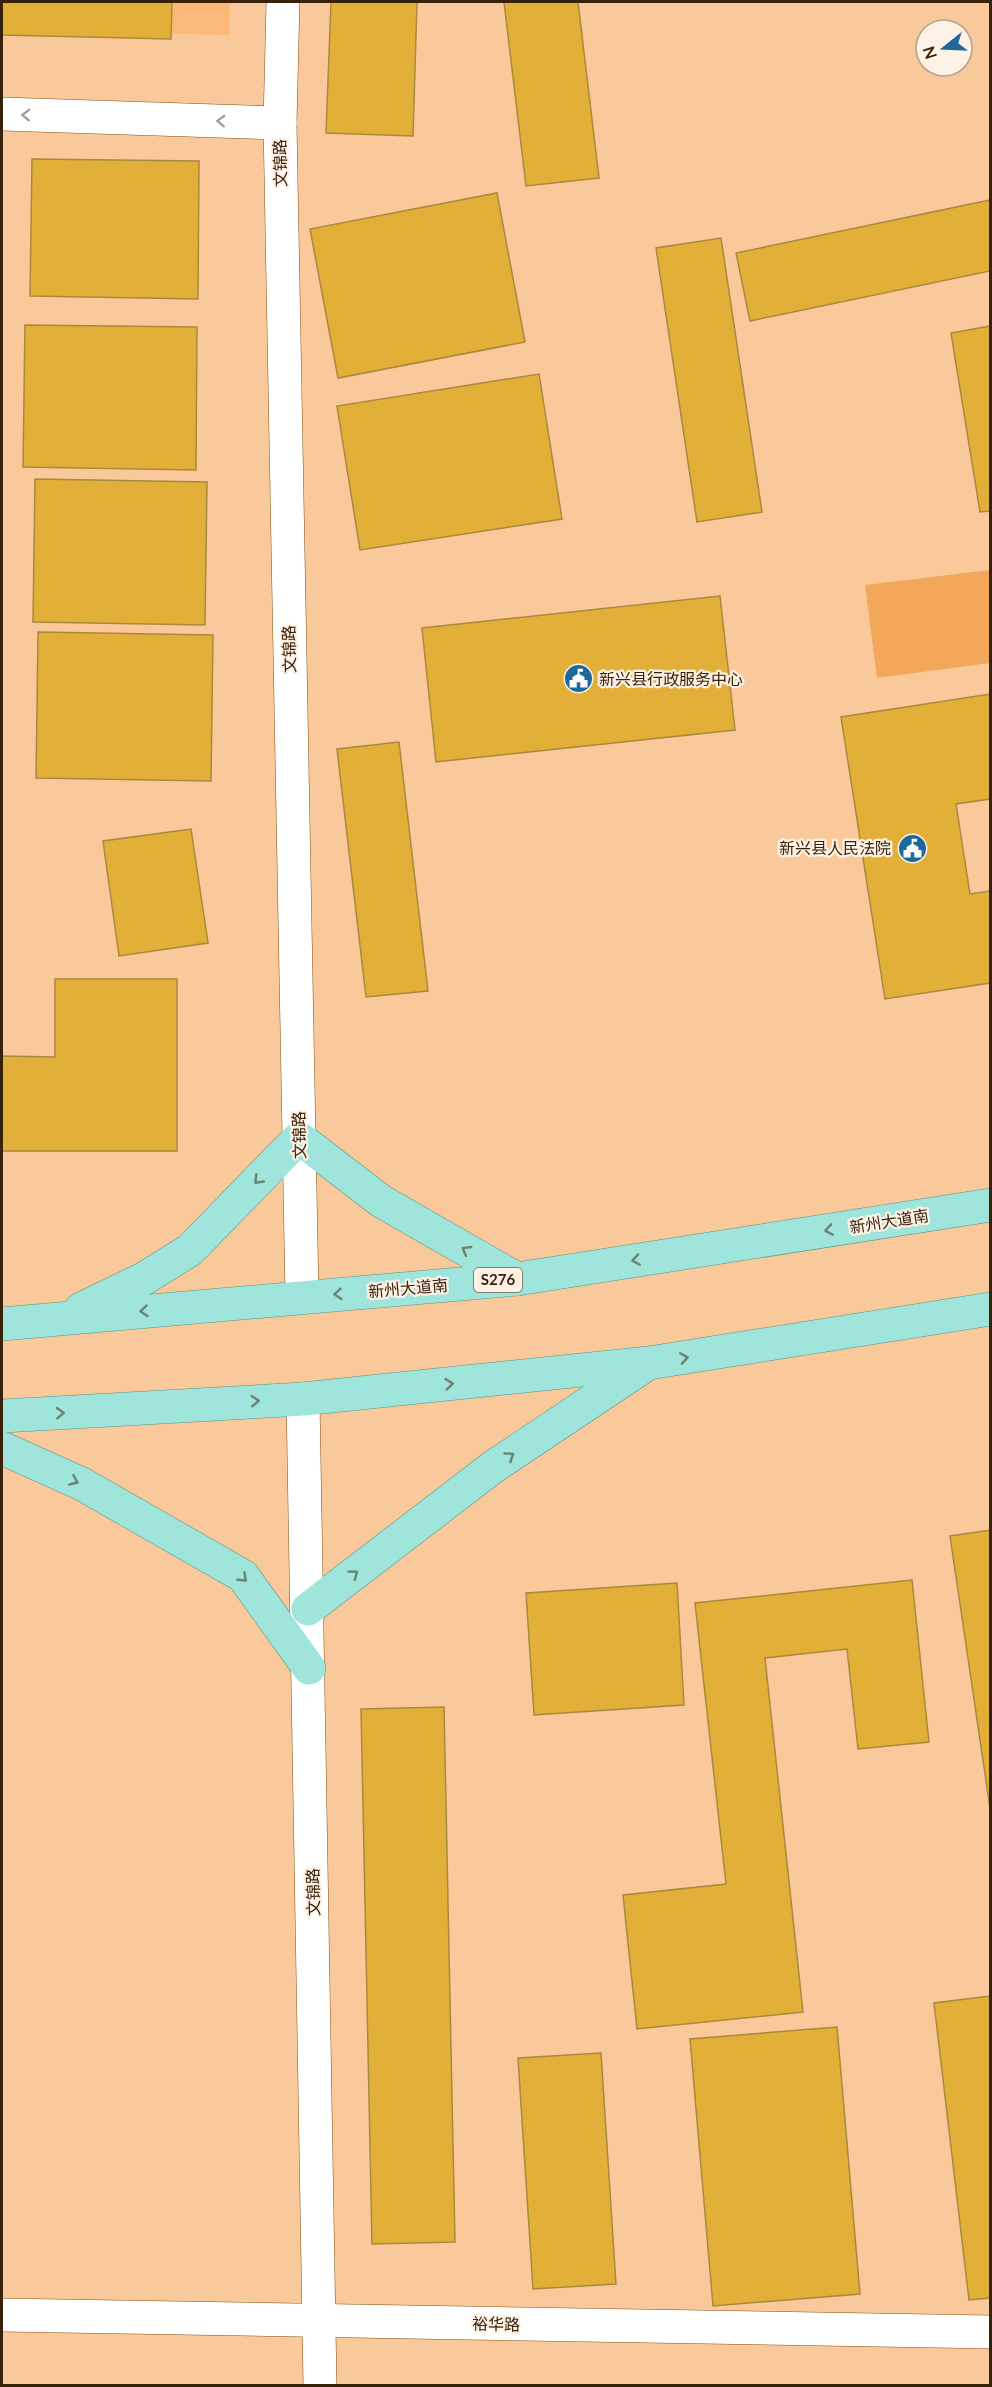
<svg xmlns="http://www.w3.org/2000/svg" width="992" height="2387" font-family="Lato,'Noto Sans SC',sans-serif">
  <rect width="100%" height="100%" fill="#fac99b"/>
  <polygon fill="#fbb878" points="2,2 230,2 229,35 2,29"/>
  <polygon fill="#f2a75a" points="990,570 990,663 877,678 865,585"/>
  <g fill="#e2b039" stroke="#aa883d" stroke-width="1.5">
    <polygon points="2,2 172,2 171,39 2,35"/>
    <polygon points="331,2 417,2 413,136 326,133"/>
    <polygon points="504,2 578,2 599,178 526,186"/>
    <polygon points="32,159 199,161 198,299 30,296"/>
    <polygon points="497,193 525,342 338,378 310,229"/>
    <polygon points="990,200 990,271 750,321 736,253"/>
    <polygon points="721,238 762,512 697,522 656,248"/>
    <polygon points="25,325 197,327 196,470 23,467"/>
    <polygon points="990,326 990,511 980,512 951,333"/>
    <polygon points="539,374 562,519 360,550 337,406"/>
    <polygon points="35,479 207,482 205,625 33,622"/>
    <polygon points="720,596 735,730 436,762 422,628"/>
    <polygon points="38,632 213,635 211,781 36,778"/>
    <polygon points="990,694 990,799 956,804 970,894 990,891 990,983 885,999 841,717"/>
    <polygon points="399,742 428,991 366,997 337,749"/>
    <polygon points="191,829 208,943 119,956 103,841"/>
    <polygon points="55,979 177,979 177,1151 2,1151 2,1056 55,1057"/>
    <polygon points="990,1530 990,1808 950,1536"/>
    <polygon points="912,1580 929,1742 858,1749 847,1649 765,1658 803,2012 637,2029 623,1895 726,1884 695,1603"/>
    <polygon points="677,1583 684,1705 534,1715 526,1593"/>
    <polygon points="444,1707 455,2242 372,2244 361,1709"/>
    <polygon points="990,1996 990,2298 969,2300 934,2003"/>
    <polygon points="837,2027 860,2294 713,2306 690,2039"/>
    <polygon points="601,2053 616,2284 533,2289 518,2058"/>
  </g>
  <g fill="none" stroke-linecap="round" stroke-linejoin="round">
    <defs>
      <g id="minor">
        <polyline points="283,2 280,123 302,1297"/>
        <polyline points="2,114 280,123"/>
        <polyline points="303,1399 320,2386"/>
        <polyline points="2,2315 990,2332"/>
      </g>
      <g id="major">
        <polyline points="81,1309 145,1278 190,1250 299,1138 381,1201 517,1279"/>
        <polyline points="2,1324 517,1279 990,1205"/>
        <polyline points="2,1416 303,1399 649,1363 990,1309"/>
        <polyline points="2,1448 82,1484 243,1576 309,1668"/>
        <polyline points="308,1609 493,1467 644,1366"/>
      </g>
    </defs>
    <use href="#minor" stroke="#844f0d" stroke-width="34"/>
    <use href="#major" stroke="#529583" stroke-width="34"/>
    <use href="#minor" stroke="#fff" stroke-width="33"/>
    <use href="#major" stroke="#a0e5dc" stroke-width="33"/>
  </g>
  <defs><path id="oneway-chevron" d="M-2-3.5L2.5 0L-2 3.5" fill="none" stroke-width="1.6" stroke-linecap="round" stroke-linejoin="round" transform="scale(1.5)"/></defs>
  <g stroke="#a59b90">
    <use href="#oneway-chevron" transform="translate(26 115) rotate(-178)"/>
    <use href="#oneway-chevron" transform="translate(221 121) rotate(-178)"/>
  </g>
  <g stroke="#6c8372">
    <use href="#oneway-chevron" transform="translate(258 1180) rotate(134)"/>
    <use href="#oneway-chevron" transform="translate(829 1230) rotate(171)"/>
    <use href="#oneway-chevron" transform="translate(466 1250) rotate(-150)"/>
    <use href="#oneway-chevron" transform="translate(636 1260) rotate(171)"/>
    <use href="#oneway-chevron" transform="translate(338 1294) rotate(175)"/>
    <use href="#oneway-chevron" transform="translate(144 1311) rotate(175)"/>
    <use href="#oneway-chevron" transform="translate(684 1358) rotate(-9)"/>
    <use href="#oneway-chevron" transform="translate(449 1384) rotate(-6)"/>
    <use href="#oneway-chevron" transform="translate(255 1401) rotate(-3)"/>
    <use href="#oneway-chevron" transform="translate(60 1413) rotate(-3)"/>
    <use href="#oneway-chevron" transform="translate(510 1456) rotate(-34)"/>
    <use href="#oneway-chevron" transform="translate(74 1481) rotate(24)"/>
    <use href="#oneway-chevron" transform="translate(354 1574) rotate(-37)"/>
    <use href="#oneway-chevron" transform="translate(243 1578) rotate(43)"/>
  </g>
  <defs>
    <symbol id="civic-disc" viewBox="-11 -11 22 22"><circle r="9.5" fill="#1f689c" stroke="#fef2e6"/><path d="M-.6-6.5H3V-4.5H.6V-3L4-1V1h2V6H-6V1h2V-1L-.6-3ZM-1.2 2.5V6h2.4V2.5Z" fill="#fff"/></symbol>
  </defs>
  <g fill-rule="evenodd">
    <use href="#civic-disc" x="562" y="662" width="33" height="33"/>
    <use href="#civic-disc" x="896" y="832" width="33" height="33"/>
  </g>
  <g text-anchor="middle" stroke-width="4.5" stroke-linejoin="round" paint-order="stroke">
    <rect fill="#fef2e6" stroke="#73604b" stroke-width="1.5" x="474" y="1268" width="48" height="24" rx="4.5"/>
    <g font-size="15" font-weight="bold" fill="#382109">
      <text x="498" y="1285">S276</text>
    </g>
    <g font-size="16" fill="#382109" stroke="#fef2e6">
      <text transform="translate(280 163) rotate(-91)" y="6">文锦路</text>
      <text transform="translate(289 649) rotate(-91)" y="6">文锦路</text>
      <text transform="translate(299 1135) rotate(-91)" y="6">文锦路</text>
      <text transform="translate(889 1221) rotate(-9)" y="6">新州大道南</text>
      <text transform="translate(408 1288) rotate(-5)" y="6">新州大道南</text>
      <text transform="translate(313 1892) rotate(-91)" y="6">文锦路</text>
      <text transform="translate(496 2324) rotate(1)" y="6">裕华路</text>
    </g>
    <g font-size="16" fill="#382109" stroke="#fef2e6" text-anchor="start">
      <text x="599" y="685">新兴县行政服务中心</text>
      <text x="891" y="854" text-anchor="end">新兴县人民法院</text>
    </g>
  </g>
  <rect width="992" height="2387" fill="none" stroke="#382109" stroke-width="6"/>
  <g transform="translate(944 48) rotate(252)"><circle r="28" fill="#fef2e6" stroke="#af9e8e" stroke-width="1.5"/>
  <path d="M0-4.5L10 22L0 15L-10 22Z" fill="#1f689c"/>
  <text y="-9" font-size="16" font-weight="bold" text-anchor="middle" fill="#382109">N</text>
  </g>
</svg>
